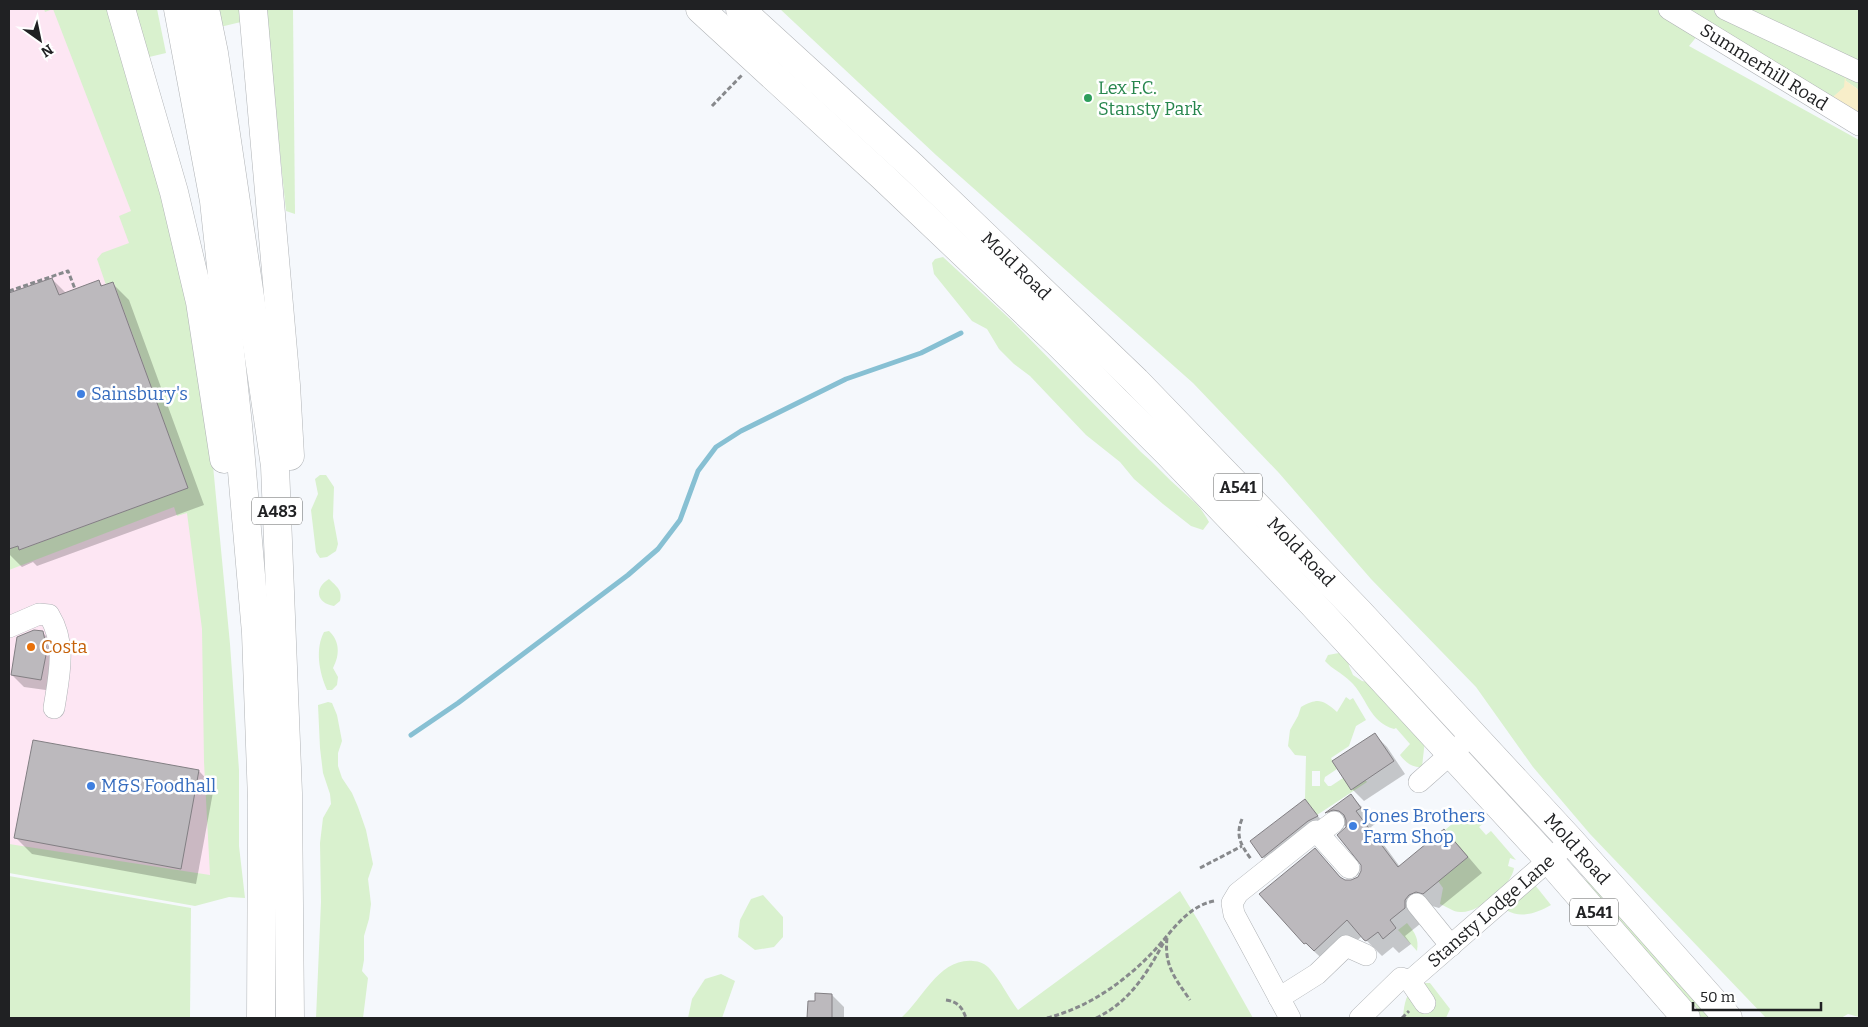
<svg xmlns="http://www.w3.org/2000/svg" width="1868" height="1027" font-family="Bitter,serif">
  <rect width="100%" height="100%" fill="#f5f8fc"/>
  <polygon fill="#fde6f3" points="9,9 89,9 180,314 229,897 9,861"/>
  <g fill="#d9f1ce" fill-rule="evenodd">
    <polygon points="44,9 110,9 161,198 195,306 206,392 230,644 239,770 239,846 245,898 229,897 195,906 9,873 9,844 210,875 204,762 202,629 187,513 177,516 174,507 9,570 9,549 18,546 20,550 188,488 114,283 106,285 97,259 102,253 129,243 119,216 131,211 53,9 45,12"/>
    <polygon points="132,9 157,9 166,53 145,58"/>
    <polygon points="216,9 240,9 241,22 220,27"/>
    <polygon points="265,9 293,9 295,214 286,211"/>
    <polygon points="780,9 1859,9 1859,65 1835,68 1859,84 1859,90 1846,81 1846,79 1845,87 1833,97 1698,35 1689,46 1859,140 1859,1017 1848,1014 1841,1018 1766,1018 1590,834 1533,767 1476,687 1371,579 1279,473 1193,383 936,155"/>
    <path d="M943 257 1011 320 1141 452C1155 464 1167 478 1181 490 1195 503 1199 504 1209 522L1203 530 1191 526 1163 504 1134 479 1120 462 1086 435 1030 376 1014 364 999 349 987 329 972 321 955 300 934 274 932 263 935 259Z"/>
    <polygon points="320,475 326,475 334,487 333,517 338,544 336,551 327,557 320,558 316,552 311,510 318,494 315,479"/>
    <path d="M329 579C336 586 343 590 340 601L334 606C316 603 314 588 329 579Z"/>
    <path d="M329 631C340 641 340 655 333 668L338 677 337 685 332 690H327C319 672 315 649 324 632Z"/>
    <path d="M1339 653 1348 657 1349 666 1353 675 1362 681 1374 683 1425 740 1422 767C1413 768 1406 763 1400 755L1410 744 1396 728 1394 729C1369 722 1367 697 1350 681 1342 673 1332 669 1325 661L1328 655Z"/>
    <path d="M1346 697 1350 700 1353 698 1366 720 1356 726 1349 746 1331 758 1337 769 1325 777 1324 781 1328 786H1331L1343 778 1363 777 1367 782 1317 815 1305 799 1306 756 1295 755 1288 746 1290 730 1298 716 1301 707C1318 698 1322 699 1337 712ZM1312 771H1320V786H1312Z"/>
    <polygon points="328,702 332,703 337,715 342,741 338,753 338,766 342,778 352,793 358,807 366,830 373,864 368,879 371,904 369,919 364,936 364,960 362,971 368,978 363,1018 316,1018 321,902 320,843 323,818 331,804 330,794 323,773 320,748 318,705"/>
    <path d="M1470 809 1484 823 1479 827 1486 835 1491 831 1516 860 1510 858 1508 866 1514 868C1512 885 1480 912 1462 912 1454 913 1448 907 1440 904L1443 888 1438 881 1467 858 1445 830Z"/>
    <polygon points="1582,863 1719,1018 1702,1018 1587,884"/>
    <polygon points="9,876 191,908 190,1018 9,1018"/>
    <path d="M1535 885 1551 905C1537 913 1521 919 1506 910Z"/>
    <path d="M1180 891 1199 922 1253 1018H901C923 999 939 958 973 961 979 961 986 964 990 969 1001 981 1008 997 1018 1010Z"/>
    <polygon points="763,895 783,917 783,937 774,947 755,950 738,937 740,920 751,899"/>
    <path d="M1407 923C1415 933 1419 938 1417 951L1398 930Z"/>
    <polygon points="721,974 735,981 722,1018 688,1018 692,999 705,979"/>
    <path d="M1419 983H1430L1450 1009 1446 1018H1403C1404 1003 1406 992 1419 983Z"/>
  </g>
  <polygon fill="#f8eec9" points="1845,76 1846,81 1859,90 1859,114 1833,97 1844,87"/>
  <g fill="#0003">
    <polygon points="52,279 67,294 99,282 104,287 113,284 129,300 204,505 37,566 33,562 22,567 9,554 9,294"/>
    <polygon points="42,632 55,645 53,691 24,687 12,675"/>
    <polygon points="1375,735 1387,747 1405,774 1364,801 1352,789"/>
    <polygon points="199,771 214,787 196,884 32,854 16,838"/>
    <polygon points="1351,796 1366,811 1375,824 1371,827 1400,867 1444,831 1459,846 1482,873 1439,908 1432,906 1420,924 1405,936 1411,944 1399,953 1393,947 1382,956 1362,936 1330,966 1305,943 1330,865 1343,880 1351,882 1359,878 1362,872 1362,865 1350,824 1342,827 1327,813"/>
    <polygon points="1305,801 1329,829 1275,869 1263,857"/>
    <polygon points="832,995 844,1007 844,1018 809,1018 809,1002 816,1003"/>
  </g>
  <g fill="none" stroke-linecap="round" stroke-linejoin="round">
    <polyline stroke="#87c0d3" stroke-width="5" points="411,735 458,703 628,575 658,549 680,520 698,471 716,447 741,431 846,379 921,353 961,333"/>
  </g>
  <g fill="#bcb9bd" stroke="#827f83">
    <polygon points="52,278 59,295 99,280 101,286 113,282 188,488 19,550 18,546 9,549 9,293"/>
    <polygon points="34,630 43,631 47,650 41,680 11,675 17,637"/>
    <polygon points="1375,733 1394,761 1351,790 1332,761"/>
    <polygon points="33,740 199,770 181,869 14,838"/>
    <polygon points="1351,794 1361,808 1356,811 1398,867 1444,829 1468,857 1423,894 1416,892 1409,895 1405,900 1405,908 1390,920 1396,928 1383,939 1378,932 1366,941 1364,940 1347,920 1314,951 1306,943 1304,944 1259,894 1315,848 1340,877 1345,880 1351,880 1358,877 1361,871 1361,865 1337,835 1346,827 1346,820 1344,815 1339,811 1333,810 1325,813"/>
    <polygon points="1305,799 1318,816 1308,821 1262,858 1250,841"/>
    <polygon points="815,993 832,994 832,1018 807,1018 808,1001 815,1001"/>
  </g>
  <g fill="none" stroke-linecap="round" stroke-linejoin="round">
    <defs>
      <g id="minor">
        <polyline points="1669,9 1859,125"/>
        <polyline points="1725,9 1859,72"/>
        <path d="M9 627 39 614 49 615C67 644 59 676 54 708"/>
        <polyline points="1419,782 1463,743"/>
        <polyline points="1319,833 1334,822"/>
        <polyline points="1417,904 1451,946"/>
        <polyline points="1410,981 1425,1003"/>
        <polyline points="1279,998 1317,974 1346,946 1366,955"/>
        <polyline points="1290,1018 1234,914 1232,903 1238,893 1316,831 1349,868"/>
        <polyline points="1360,1018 1401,978 1410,981 1571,841"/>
      </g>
      <g id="major">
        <polyline points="700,9 882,176 1058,343 1169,454 1312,603 1549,860 1686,1018"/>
        <polyline points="740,9 912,166 1136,381 1359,612 1571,841 1728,1018"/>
      </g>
      <g id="highway">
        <polyline points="121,9 174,192 200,302 224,459"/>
        <polyline points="178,9 214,201 238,425 256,633 262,801 261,1018"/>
        <polyline points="205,9 214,53 275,466 288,793 290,1018"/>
        <polyline points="253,9 286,385 290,456"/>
      </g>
    </defs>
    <use href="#minor" stroke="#b0b3b6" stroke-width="22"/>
    <use href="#major" stroke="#b0b3b6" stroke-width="29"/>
    <use href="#highway" stroke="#b0b3b6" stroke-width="29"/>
    <g stroke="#87898c" stroke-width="3" stroke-dasharray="5 2.5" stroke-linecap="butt">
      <polyline points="712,106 742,75"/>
      <polyline points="9,291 68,271 75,289"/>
      <path d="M1242 819C1235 836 1241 845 1251 859"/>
      <polyline points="1200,868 1242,846"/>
      <path d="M1167 938C1164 966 1175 978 1190 1000"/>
      <path d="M946 1000C958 1002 962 1007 966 1018"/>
      <path d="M1047 1018C1086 1008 1120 985 1148 957 1169 937 1184 907 1214 901"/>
      <path d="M1096 1018C1130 1002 1148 972 1165 940"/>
      <polyline points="1402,1018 1409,1011"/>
    </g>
    <use href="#minor" stroke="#fff" stroke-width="21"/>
    <use href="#major" stroke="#fff" stroke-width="28"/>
    <use href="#highway" stroke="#fff" stroke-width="28"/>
  </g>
  <circle fill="#2e9e5b" stroke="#fff" stroke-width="2" cx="1088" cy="98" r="5"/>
  <g fill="#3f7fe0" stroke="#fff" stroke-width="2">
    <circle cx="81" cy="394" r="5"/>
    <circle cx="91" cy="786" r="5"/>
    <circle cx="1353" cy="826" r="5"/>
  </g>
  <circle fill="#e8710a" stroke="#fff" stroke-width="2" cx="31" cy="647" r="5"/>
  <g text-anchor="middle" stroke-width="5" stroke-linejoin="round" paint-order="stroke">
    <g fill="#fff" stroke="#636465" stroke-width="1">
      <rect x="1214" y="473.5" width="48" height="27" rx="4"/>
      <rect x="252" y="497.5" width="50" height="27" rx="4"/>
      <rect x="1570" y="898.5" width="48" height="27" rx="4"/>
    </g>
    <g font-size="16" font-weight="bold" fill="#202123">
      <text x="1238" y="493">A541</text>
      <text x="277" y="517">A483</text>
      <text x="1594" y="918">A541</text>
    </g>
    <g font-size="18" fill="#202123" stroke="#fff">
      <text transform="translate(1764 67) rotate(32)" y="6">Summerhill Road</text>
      <text transform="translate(1016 266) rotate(44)" y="6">Mold Road</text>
      <text transform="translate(1301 552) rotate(46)" y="6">Mold Road</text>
      <text transform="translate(1577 849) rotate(48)" y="6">Mold Road</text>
      <text transform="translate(1491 911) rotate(-41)" y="6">Stansty Lodge Lane</text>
    </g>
    <g font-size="18" fill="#27864d" stroke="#fff" text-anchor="start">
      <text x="1098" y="94">Lex F.C.<tspan x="1098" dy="21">Stansty Park</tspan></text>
    </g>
    <g font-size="18" fill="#366cbe" stroke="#fff" text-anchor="start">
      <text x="91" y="400">Sainsbury's</text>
      <text x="101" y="792">M&amp;S Foodhall</text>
      <text x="1363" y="822">Jones Brothers<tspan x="1363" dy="21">Farm Shop</tspan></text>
    </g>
    <g font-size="18" fill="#c56008" stroke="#fff" text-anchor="start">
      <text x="41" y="653">Costa</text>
    </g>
  </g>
  <rect width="1868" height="1027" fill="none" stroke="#202123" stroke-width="20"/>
  <g transform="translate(40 40) rotate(147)" stroke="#ffffff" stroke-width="4" paint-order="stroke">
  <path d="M0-4L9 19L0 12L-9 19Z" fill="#202123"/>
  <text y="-8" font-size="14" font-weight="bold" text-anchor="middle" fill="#202123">N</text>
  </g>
  <path d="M1693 1002v8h128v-8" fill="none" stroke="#202123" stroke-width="2.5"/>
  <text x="1700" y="1002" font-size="15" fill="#202123" stroke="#ffffff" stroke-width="4" paint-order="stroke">50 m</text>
</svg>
